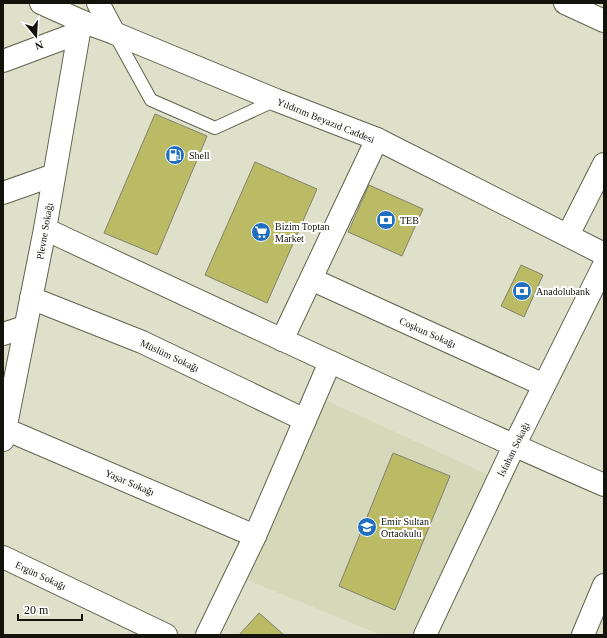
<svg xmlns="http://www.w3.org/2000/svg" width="607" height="638" font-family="'Times New Roman',serif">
  <rect width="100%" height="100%" fill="#dfe0ca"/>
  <polygon fill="#d6d8ba" points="323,399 491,476 417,635 381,635 245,579"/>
  <g fill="#bb6" stroke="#81826d">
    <polygon points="155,114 207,136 157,255 104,233"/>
    <polygon points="255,162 317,189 267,303 205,275"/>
    <polygon points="369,185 423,209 402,256 348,232"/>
    <polygon points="521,265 543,275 524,317 501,306"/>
    <polygon points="393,453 450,476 395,610 339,586"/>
    <polygon points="259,613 284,635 239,635"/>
  </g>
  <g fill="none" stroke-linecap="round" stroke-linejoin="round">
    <defs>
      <polyline id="lane" points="115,35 151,100 215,128 276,100"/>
      <g id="street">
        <polyline points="565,3 604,21"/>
        <polyline points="3,61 78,33"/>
        <polyline points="3,193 54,175"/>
        <path d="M45 229C230 316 416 403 604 485"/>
        <polyline points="568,235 604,164"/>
        <polyline points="311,279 544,385"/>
        <polyline points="31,298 142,342 305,420"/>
        <polyline points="3,334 25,327"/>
        <polyline points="282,340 377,139"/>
        <polyline points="5,429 255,536"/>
        <polyline points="3,440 45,229 81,21"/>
        <polyline points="3,557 166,635"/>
        <polyline points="207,635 255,536 330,362"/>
        <polyline points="425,635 514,446 604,265"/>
        <polyline points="583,635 604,585"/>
      </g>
      <g id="secondary">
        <polyline points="41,3 81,21 114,33 276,100 377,139 604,254"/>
        <polyline points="98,3 114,33"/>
      </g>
    </defs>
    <use href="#lane" stroke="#61624e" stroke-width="14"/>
    <use href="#street" stroke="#61624e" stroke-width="24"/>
    <use href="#secondary" stroke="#61624e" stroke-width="24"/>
    <use href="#lane" stroke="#fff" stroke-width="12"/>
    <use href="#street" stroke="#fff" stroke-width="22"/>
    <use href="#secondary" stroke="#fff" stroke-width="22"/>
  </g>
  <defs>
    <symbol id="fuel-disc" viewBox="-11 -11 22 22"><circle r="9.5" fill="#206fbe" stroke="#fff"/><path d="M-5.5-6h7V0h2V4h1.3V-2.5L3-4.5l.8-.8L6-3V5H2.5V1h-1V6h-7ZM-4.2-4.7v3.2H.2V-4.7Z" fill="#fff"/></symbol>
    <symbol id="bank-disc" viewBox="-11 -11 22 22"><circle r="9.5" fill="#206fbe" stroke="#fff"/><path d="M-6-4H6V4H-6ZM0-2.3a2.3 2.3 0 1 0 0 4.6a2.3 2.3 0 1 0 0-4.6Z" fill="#fff"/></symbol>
    <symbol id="supermarket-disc" viewBox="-11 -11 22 22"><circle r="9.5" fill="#206fbe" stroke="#fff"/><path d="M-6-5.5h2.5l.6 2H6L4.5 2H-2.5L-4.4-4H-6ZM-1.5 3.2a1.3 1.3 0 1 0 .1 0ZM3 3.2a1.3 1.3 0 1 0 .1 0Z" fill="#fff"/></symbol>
    <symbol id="school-disc" viewBox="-11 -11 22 22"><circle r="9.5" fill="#206fbe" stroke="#fff"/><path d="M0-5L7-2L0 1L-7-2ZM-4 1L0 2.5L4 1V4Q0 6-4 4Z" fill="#fff"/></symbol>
  </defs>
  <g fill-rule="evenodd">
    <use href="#fuel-disc" x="164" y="144" width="22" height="22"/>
    <use href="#bank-disc" x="375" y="209" width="22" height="22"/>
    <use href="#supermarket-disc" x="250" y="221" width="22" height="22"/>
    <use href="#bank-disc" x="511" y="280" width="22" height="22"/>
    <use href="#school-disc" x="356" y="516" width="22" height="22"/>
  </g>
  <g text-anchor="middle" stroke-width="4" stroke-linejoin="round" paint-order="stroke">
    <g font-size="10" fill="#13130b" stroke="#fff">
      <text transform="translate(326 120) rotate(22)" y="4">Yıldırım Beyazıd Caddesi</text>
      <text transform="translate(44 231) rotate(-80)" y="4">Plevne Sokağı</text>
      <text transform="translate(428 332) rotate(24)" y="4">Coşkun Sokağı</text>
      <text transform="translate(170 355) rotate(25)" y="4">Müslüm Sokağı</text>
      <text transform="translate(513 449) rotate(-64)" y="4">İsfahan Sokağı</text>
      <text transform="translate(130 482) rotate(23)" y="4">Yaşar Sokağı</text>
      <text transform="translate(41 575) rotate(25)" y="4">Ergün Sokağı</text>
    </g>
    <g font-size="10" fill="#13130b" stroke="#fff" text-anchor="start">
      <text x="189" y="159">Shell</text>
      <text x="400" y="224">TEB</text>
      <text x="275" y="230">Bizim Toptan<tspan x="275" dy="12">Market</tspan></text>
      <text x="536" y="295">Anadolubank</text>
      <text x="381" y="525">Emir Sultan<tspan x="381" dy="12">Ortaokulu</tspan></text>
    </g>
  </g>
  <rect width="607" height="638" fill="none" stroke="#13130b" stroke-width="8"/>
  <g transform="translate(36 36) rotate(162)" stroke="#ffffff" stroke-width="3" paint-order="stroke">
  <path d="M0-3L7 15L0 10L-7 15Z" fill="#13130b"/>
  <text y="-6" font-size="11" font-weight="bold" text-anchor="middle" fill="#13130b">N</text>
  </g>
  <path d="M18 614v6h64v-6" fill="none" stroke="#13130b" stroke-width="2"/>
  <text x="24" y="614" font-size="12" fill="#13130b" stroke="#ffffff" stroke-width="3" paint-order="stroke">20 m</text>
</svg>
